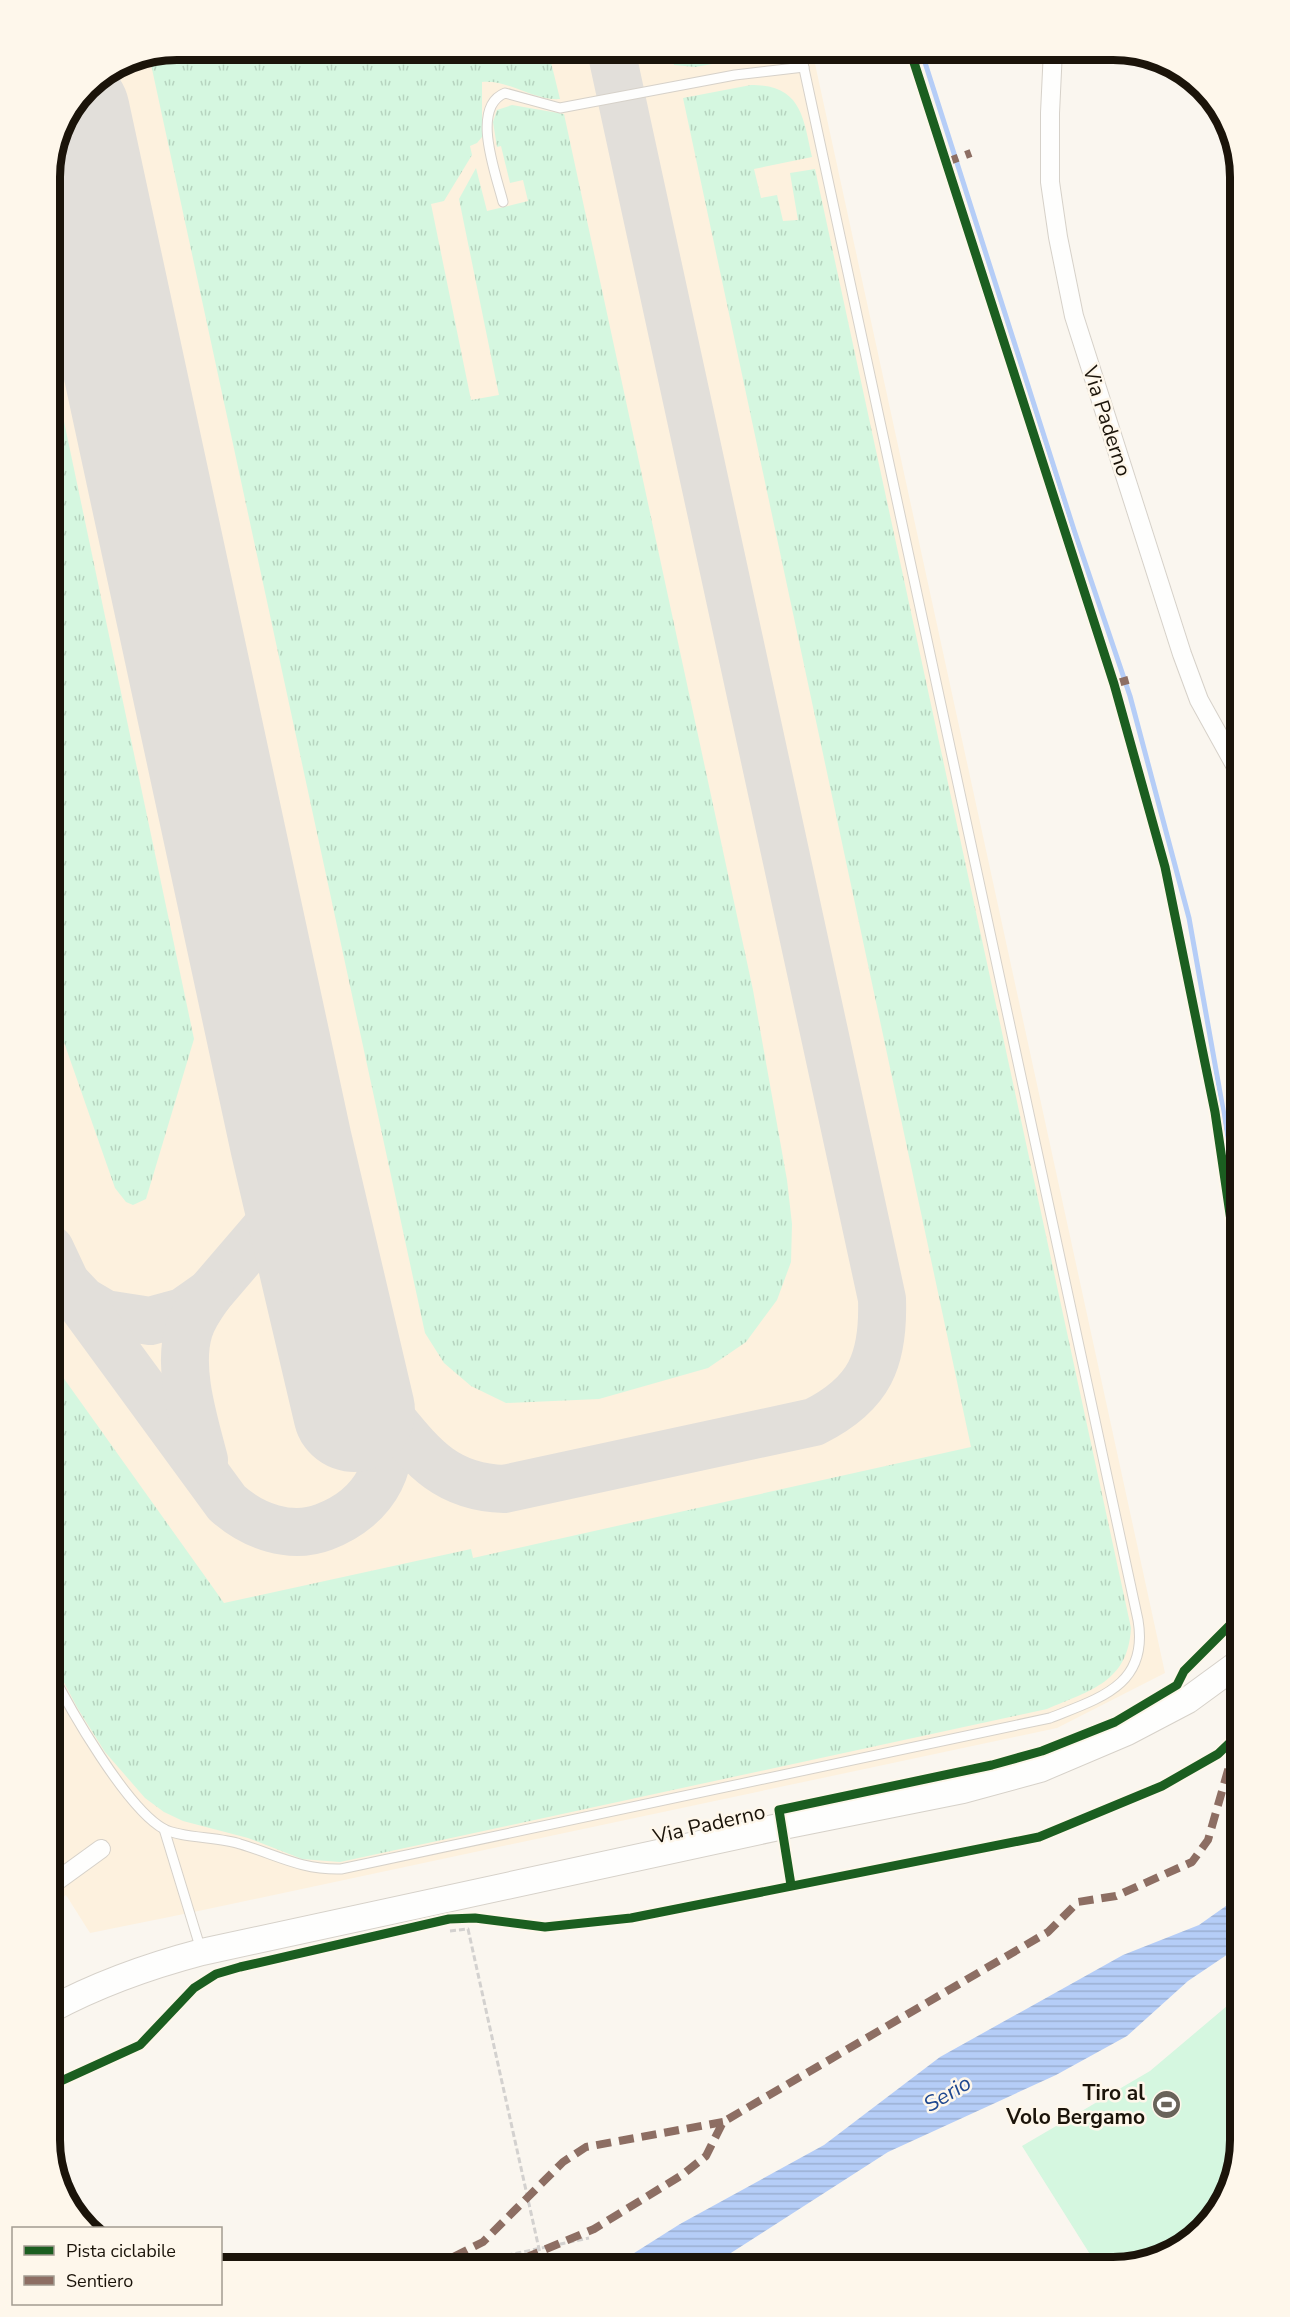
<svg xmlns="http://www.w3.org/2000/svg" width="1290" height="2317" font-family="'Nunito Sans',sans-serif">
  <defs>
    <pattern id="grass-tufts" width="24" height="20" patternUnits="userSpaceOnUse" patternTransform="scale(1.5)"><rect width="24" height="20" fill="#d5f7e0"/><path d="M3 7l-1-3M5 7V3M7 7l1-3M15 17l-1-3M17 17v-4M19 17l1-3" fill="none" stroke="#b6d3bf"/></pattern>
    <pattern id="water-rules" width="6" height="5" patternUnits="userSpaceOnUse" patternTransform="scale(1.5)"><rect width="6" height="5" fill="#b5cdf7"/><path d="M0 2.5h6" fill="none" stroke="#9bafd2"/></pattern>
  </defs>
  <rect width="100%" height="100%" fill="#faf6ef"/>
  <polygon fill="#fdf1de" points="177,50 812,50 1165,1673 1057,1728 189,1913 90,1933 66,1895 50,1907 50,169 59,128 87,87 129,59"/>
  <g fill="url(#grass-tufts)">
    <path d="M177 50H548L560 99C533 101 508 79 482 82V137L477 143 470 146 472 155 444 201 431 204 471 400 499 395 459 199 476 168 487 211 528 201 523 180 510 183 501 146 497 147 493 122 497 110 512 105 564 114 753 990 787 1180 792 1224 791 1262 777 1300 746 1342 708 1368 599 1399 506 1403 471 1386 444 1363 425 1333 149 55Z"/>
    <polygon points="670,50 773,50 764,55 695,67 674,65"/>
    <path d="M751 85C801 85 803 116 812 157L754 169 761 198 777 195 783 221 798 220 790 173 815 169 1131 1628C1128 1682 1091 1690 1047 1709L340 1862 302 1859 248 1838 183 1821 164 1812 145 1798 105 1752 78 1709 50 1656V1359L224 1603 471 1549 473 1558 971 1447 683 98Z"/>
    <polygon points="50,373 58,393 194,1039 146,1199 133,1205 126,1202 115,1188 59,1028 50,984"/>
  </g>
  <polygon fill="#d5f7e0" points="1240,1995 1240,2140 1219,2211 1162,2258 1113,2267 1098,2267 1022,2146 1150,2071"/>
  <polygon fill="url(#water-rules)" points="1240,1896 1240,1946 1188,1981 1127,2036 1056,2075 888,2152 709,2267 612,2267 680,2224 824,2145 940,2057 1123,1955 1199,1925"/>
  <g fill="none" stroke-linecap="round" stroke-linejoin="round">
    <g stroke="#b5cdf7" stroke-width="5">
      <polyline points="502,50 505,54 525,50"/>
      <polyline points="921,50 1074,530 1130,696 1189,918 1240,1205"/>
    </g>
    <g stroke="#e2dfda" stroke-width="48">
      <path d="M50 220C85 260 105 305 122 355"/>
      <polyline points="50,1249 66,1283 83,1301 105,1314 150,1321 183,1312 210,1293 271,1222 284,1197 291,1143"/>
      <path d="M66 1283 227 1503C253 1526 290 1540 324 1527 375 1508 403 1460 381 1406 373 1389 355 1375 350 1356 335 1301 326 1245 314 1190"/>
      <path d="M380 1405C418 1450 440 1487 504 1489L814 1422C870 1394 884 1360 882 1299L611 50"/>
      <path d="M204 1460C194 1421 177 1369 189 1330 193 1316 202 1304 210 1293"/>
    </g>
    <polyline stroke="#e2dfda" stroke-width="122" points="69,113 291,1143 354,1411"/>
    <defs>
      <g id="lane">
        <path d="M503 202C496 174 470 107 505 93L560 108 735 75 804 67"/>
        <path d="M50 1669C69 1708 127 1809 164 1829 180 1838 220 1837 240 1844 277 1855 301 1870 341 1869L1050 1718C1100 1698 1149 1685 1138 1620L800 50"/>
        <polyline points="164,1829 201,1950"/>
      </g>
      <g id="street">
        <polyline points="1053,50 1050,113 1050,182 1058,237 1074,316 1182,654 1199,700 1240,774"/>
        <polyline points="50,1886 101,1849"/>
      </g>
      <path id="secondary" d="M50 2010C98 1984 149 1966 202 1952L783 1826 963 1790 1040 1769 1127 1732 1188 1700 1240 1662"/>
    </defs>
    <use href="#lane" stroke="#d6d1c9" stroke-width="11"/>
    <use href="#street" stroke="#d6d1c9" stroke-width="20"/>
    <use href="#secondary" stroke="#d6d1c9" stroke-width="28"/>
    <g stroke="#d3d1cf" stroke-width="3" stroke-dasharray="6 3" stroke-linecap="butt">
      <polyline points="450,1931 468,1929 543,2267"/>
      <polyline points="489,2259 589,2238"/>
    </g>
    <use href="#lane" stroke="#fefefd" stroke-width="9"/>
    <use href="#street" stroke="#fefefd" stroke-width="18"/>
    <use href="#secondary" stroke="#fefefd" stroke-width="26"/>
    <g stroke="#8d6e63" stroke-width="8" stroke-dasharray="15 8" stroke-linecap="butt">
      <polyline points="944,163 971,153"/>
      <polyline points="1114,684 1135,678"/>
      <polyline points="433,2267 483,2242 563,2162 586,2147 723,2122"/>
      <polyline points="503,2267 594,2229 682,2175 706,2156 723,2122 1048,1932 1078,1902 1116,1896 1192,1862 1208,1840 1237,1739"/>
    </g>
    <defs>
      <g id="cycleway">
        <polyline points="910,50 1114,684 1165,867 1215,1112 1240,1282"/>
        <polyline points="791,1885 779,1810 992,1765 1042,1751 1115,1722 1177,1685 1184,1671 1240,1615"/>
        <polyline points="50,2086 140,2045 194,1988 216,1974 240,1967 449,1919 475,1918 545,1927 631,1918 1039,1837 1162,1786 1218,1754 1240,1733"/>
      </g>
    </defs>
    <use href="#cycleway" stroke="#fef7eb" stroke-width="13"/>
    <use href="#cycleway" stroke="#1b5e20" stroke-width="9"/>
  </g>
  <defs>
    <symbol id="stadium-disc" viewBox="-11 -11 22 22"><circle r="9.5" fill="#69635a" stroke="#fef7eb"/><path d="M0-5a6.5 5 0 1 0 0 10a6.5 5 0 1 0 0-10ZM-3.5-1.8h7v3.6h-7Z" fill="#fff"/></symbol>
  </defs>
  <g fill-rule="evenodd">
    <use href="#stadium-disc" x="1150" y="2088" width="33" height="33"/>
  </g>
  <g text-anchor="middle" stroke-width="5" stroke-linejoin="round" paint-order="stroke">
    <g font-size="21" fill="#1b140a" stroke="#fef7eb">
      <text transform="translate(1107 421) rotate(72)" y="7">Via Paderno</text>
      <text transform="translate(709 1824) rotate(-13)" y="7">Via Paderno</text>
    </g>
    <g font-size="21" font-weight="bold" fill="#1b140a" stroke="#fef7eb" text-anchor="end">
      <text x="1145" y="2100">Tiro al<tspan x="1145" dy="24">Volo Bergamo</tspan></text>
    </g>
    <g font-size="22" font-style="italic" fill="#1f4890" stroke="#fef7eb">
      <text transform="translate(947 2093) rotate(-31)" y="8">Serio</text>
    </g>
  </g>
  <path d="M0 0H1290V2317H0ZM177 60H1113A117 117 0 0 1 1230 177V2140A117 117 0 0 1 1113 2257H177A117 117 0 0 1 60 2140V177A117 117 0 0 1 177 60Z" fill="#fef7eb" fill-rule="evenodd"/>
  <path fill="none" stroke="#1b140a" stroke-width="8" d="M177 60H1113A117 117 0 0 1 1230 177V2140A117 117 0 0 1 1113 2257H177A117 117 0 0 1 60 2140V177A117 117 0 0 1 177 60Z"/>
  <rect x="12" y="2227" width="210" height="78" fill="#fef7eb" stroke="#a39c91" stroke-width="1.5"/>
  <rect x="24" y="2246" width="30" height="9" fill="#1b5e20" stroke="#a39c91" stroke-width="1.5"/>
  <text x="66" y="2257" font-size="18" fill="#1b140a">Pista ciclabile</text>
  <rect x="24" y="2276" width="30" height="9" fill="#8d6e63" stroke="#a39c91" stroke-width="1.5"/>
  <text x="66" y="2287" font-size="18" fill="#1b140a">Sentiero</text>
</svg>
